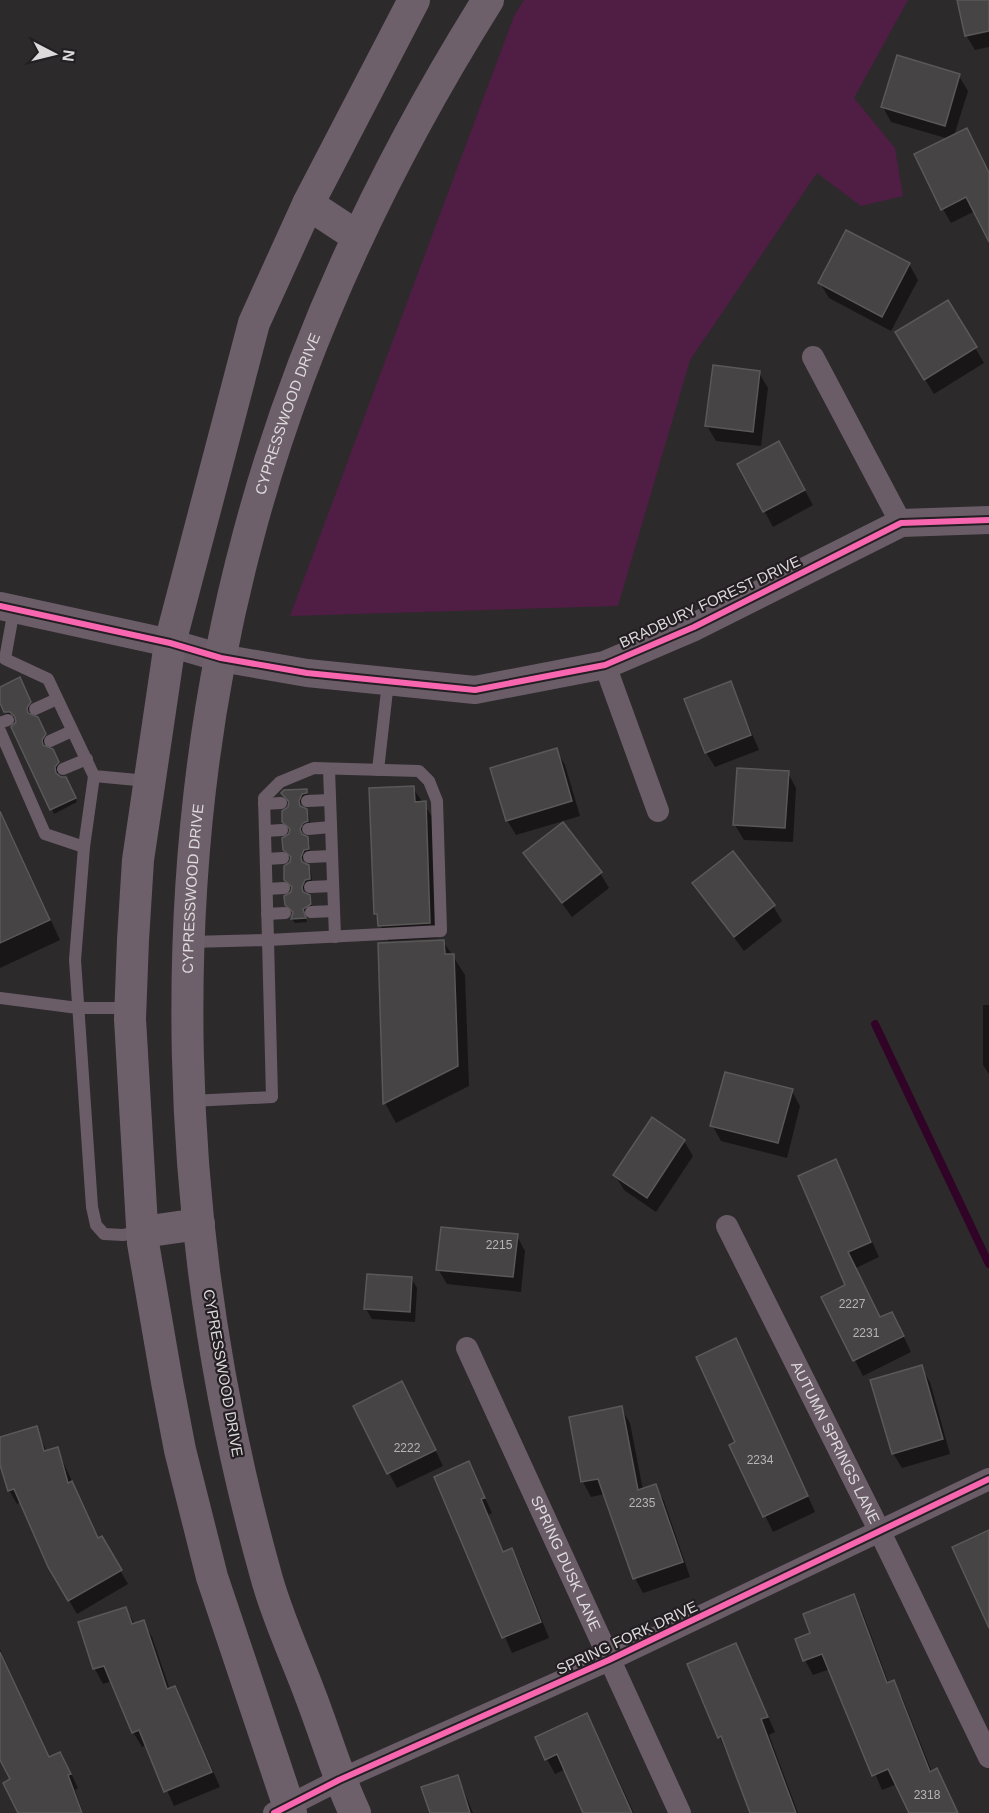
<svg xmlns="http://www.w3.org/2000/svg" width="989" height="1813" font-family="Helvetica,sans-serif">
  <rect width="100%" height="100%" fill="#2d2a2c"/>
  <polygon fill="#501d44" points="524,0 908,0 854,98 895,148 903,196 861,206 817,173 690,360 618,606 290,616 514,16"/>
  <g fill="#0007">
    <polygon points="959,0 989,0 989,47 975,50 966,35"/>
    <polygon points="959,76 968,91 954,136 989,174 989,239 975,211 951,223 943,209 949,139 891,122 883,107"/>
    <polygon points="909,264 918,280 891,331 829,298 820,283"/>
    <polygon points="948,302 984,363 934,394 906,348"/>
    <polygon points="759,373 768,388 761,446 716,441 707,426"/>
    <polygon points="787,458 813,505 773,527 739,464"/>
    <polygon points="730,683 759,750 715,767 706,752"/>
    <polygon points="22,684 33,707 29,715 40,723 48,739 44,747 55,755 61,767 57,776 68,783 77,802 54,814 17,719 9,717 0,699 0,688"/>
    <polygon points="556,750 565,765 580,816 516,835 507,820"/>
    <polygon points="788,773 796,788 793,842 744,840 735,825"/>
    <polygon points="413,788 433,818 438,938 388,941 375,914"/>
    <polygon points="306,790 309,797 304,799 300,806 309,815 310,825 305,827 301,835 310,843 310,853 306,855 302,862 311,871 312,883 307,885 303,892 312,901 312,909 305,914 307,922 295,923 292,919 294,914 286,904 293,889 285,879 292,859 284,849 291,831 283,821 290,803"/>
    <polygon points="0,809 60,940 0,968"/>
    <polygon points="525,853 600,873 609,888 572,917"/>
    <polygon points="694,883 773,906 782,921 744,951"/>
    <polygon points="443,941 465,975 469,1086 396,1123 385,1103 380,944"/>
    <polygon points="983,1005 989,1005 989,1074 983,1065"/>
    <polygon points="792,1091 800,1106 787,1158 721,1141 712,1125"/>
    <polygon points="684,1141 693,1156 656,1212 624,1190 615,1175"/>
    <polygon points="835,1161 879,1257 856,1268 881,1319 900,1329 911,1352 863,1376 823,1297 847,1286"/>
    <polygon points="517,1236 525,1251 521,1292 447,1284 438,1269"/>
    <polygon points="411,1278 417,1288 415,1322 372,1319 366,1309"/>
    <polygon points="744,1355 815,1512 773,1532 731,1445 736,1443"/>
    <polygon points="921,1367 930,1382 950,1454 902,1468 893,1453"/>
    <polygon points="410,1398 443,1466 397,1488 389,1473"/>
    <polygon points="621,1408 630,1423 643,1490 655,1486 664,1501 690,1577 643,1593 635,1578 605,1494 591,1497 583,1482"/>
    <polygon points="36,1428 47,1452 57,1449 99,1539 101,1538 128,1584 77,1614 49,1566 21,1502 17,1504 9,1490 0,1460 0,1439"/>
    <polygon points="469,1463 492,1513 488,1515 504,1553 511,1550 520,1565 549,1638 512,1653 436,1478"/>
    <polygon points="853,1596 862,1611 889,1684 893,1682 902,1697 932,1772 957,1813 912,1813 897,1784 882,1790 830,1669 813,1675 805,1660 797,1640 812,1634"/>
    <polygon points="126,1608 135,1625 143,1622 152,1637 170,1690 174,1688 183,1703 220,1787 174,1806 147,1745 142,1747 133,1732 112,1681 103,1684 95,1669 80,1623"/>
    <polygon points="736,1645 775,1732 769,1735 798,1813 752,1813 689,1665"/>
    <polygon points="0,1649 49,1759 60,1754 68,1767 78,1788 75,1790 83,1813 18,1813 5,1783 12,1780 0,1756"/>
    <polygon points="587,1715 595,1730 634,1813 587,1813 566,1769 555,1774 547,1759"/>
    <polygon points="458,1777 473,1813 431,1813"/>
  </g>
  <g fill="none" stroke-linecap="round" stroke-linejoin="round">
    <polyline stroke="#310427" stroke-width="8" points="875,1024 989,1264"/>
  </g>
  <g fill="#464445" stroke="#5a5859" stroke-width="1.5">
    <polygon points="957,0 989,0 989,31 965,36"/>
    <polygon points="897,55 960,74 945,126 881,107"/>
    <polygon points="967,128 989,173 989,242 966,197 941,210 914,154"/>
    <polygon points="846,230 910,263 882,317 818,283"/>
    <polygon points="948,300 977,347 924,380 895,332"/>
    <polygon points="713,365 760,371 753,432 705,426"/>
    <polygon points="779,441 805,490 763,512 737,464"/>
    <polygon points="20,677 31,702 27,708 28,713 38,717 46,734 42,740 43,745 53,749 59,762 55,767 56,773 61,777 66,777 76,798 50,810 11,727 16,722 15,717 10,712 4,712 0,703 0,687"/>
    <polygon points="731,681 751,735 705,753 684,699"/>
    <polygon points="557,748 572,801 506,821 490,768"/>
    <polygon points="737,768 789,771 785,828 733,825"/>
    <polygon points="414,786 415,802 426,801 430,923 378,926 377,914 374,914 369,788"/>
    <polygon points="307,789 307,793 302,794 299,801 300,806 307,809 308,821 303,823 300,829 302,834 308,837 309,849 304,850 301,857 302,862 309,865 310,879 305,880 302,887 303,892 310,895 311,904 303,909 306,918 291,919 293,912 285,905 284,896 291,892 292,887 284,880 284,866 290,862 291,857 283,850 282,838 289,834 290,829 282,822 282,811 288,807 289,802 281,793 284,790"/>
    <polygon points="0,811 50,920 0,943"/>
    <polygon points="563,822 602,872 562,903 523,853"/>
    <polygon points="733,851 775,905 734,937 692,883"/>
    <polygon points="444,940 445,954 454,954 458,1066 383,1104 378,943"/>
    <polygon points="725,1072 793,1089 778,1143 710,1126"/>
    <polygon points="652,1117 685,1140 647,1198 613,1175"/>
    <polygon points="836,1159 871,1242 848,1252 880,1317 892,1312 904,1336 853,1361 821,1297 845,1285 798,1176"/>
    <polygon points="441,1227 518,1234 513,1277 436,1270"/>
    <polygon points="367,1274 412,1277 410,1312 364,1309"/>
    <polygon points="736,1338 808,1496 763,1517 729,1445 735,1442 696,1357"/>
    <polygon points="922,1365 943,1439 892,1454 870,1380"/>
    <polygon points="402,1381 436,1450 387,1474 353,1406"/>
    <polygon points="622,1406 638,1490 656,1484 683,1562 633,1579 598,1479 581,1482 569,1417"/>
    <polygon points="37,1426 44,1451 58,1447 68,1483 72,1481 98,1538 102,1536 122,1570 68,1601 48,1567 14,1489 8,1491 0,1465 0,1437"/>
    <polygon points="469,1461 485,1498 481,1499 503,1552 512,1548 541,1622 502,1638 434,1477"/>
    <polygon points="989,1530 989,1628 952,1547"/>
    <polygon points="854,1594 887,1683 894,1680 930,1772 937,1768 958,1813 909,1813 888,1769 872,1776 822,1654 803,1661 795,1639 810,1633 803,1614"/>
    <polygon points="126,1607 132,1624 144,1620 167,1689 175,1686 212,1772 164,1792 139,1730 132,1733 104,1666 93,1669 78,1622"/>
    <polygon points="736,1643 768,1717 761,1719 796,1813 750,1813 721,1736 718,1738 687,1664"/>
    <polygon points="0,1652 49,1757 60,1752 71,1774 68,1775 82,1813 18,1813 3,1783 10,1779 0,1760"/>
    <polygon points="587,1713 632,1813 583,1813 557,1754 545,1760 535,1737"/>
    <polygon points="458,1775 470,1813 430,1813 421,1787"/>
  </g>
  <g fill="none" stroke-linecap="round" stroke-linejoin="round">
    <g stroke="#6b5d68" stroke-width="12">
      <polyline points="14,609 5,659 48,679 94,776 148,781"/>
      <polyline points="35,709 57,699"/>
      <polyline points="0,723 8,720"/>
      <polyline points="0,731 45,834 84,847"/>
      <polyline points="50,741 72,731"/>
      <polygon points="314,768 419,771 429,781 437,801 441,931 268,940 264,798 280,782"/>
      <polyline points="63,769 87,759"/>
      <polyline points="329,769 335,937"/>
      <polyline points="378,770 388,682"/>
      <polyline points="94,776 84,847 75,960 92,1207 96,1225 104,1234 123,1235 140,1232"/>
      <polyline points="307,801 330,800"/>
      <polyline points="264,804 281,803"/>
      <polyline points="308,829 331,827"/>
      <polyline points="265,831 282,830"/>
      <polyline points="309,857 332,856"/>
      <polyline points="266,859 283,858"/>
      <polyline points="310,887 333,886"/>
      <polyline points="267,889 284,888"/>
      <polyline points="311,912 334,911"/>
      <polyline points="267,914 285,913"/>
      <polyline points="190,942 268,940 272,1097 191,1101"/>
      <polyline points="0,998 78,1008 130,1008"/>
    </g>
    <g stroke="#6b5d68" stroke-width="22">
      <polyline points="813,357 901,523"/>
      <polyline points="605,665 658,811"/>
      <path id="s1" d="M727 1226 880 1532 989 1757"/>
      <path id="s2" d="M467 1348 680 1813"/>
      <polyline points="274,1813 339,1780 609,1660 989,1479"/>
    </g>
    <polyline stroke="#6b5d68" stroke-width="28" points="0,606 170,643 221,658 307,673 475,690 605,665 694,627 901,523 989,520"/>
    <g stroke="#6e606a" stroke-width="32">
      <polyline points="308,204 358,237"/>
      <polyline points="143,1232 199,1224"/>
      <polyline points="291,1813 212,1577 180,1450 167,1382 143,1243 130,1019 133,940 138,860 170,643 254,323 308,204 414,0"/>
      <path id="s3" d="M355 1813C337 1775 326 1736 311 1697 296 1656 276 1615 265 1572 172 1239 158 873 248 537 298 347 384 166 488 0"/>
    </g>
    <defs>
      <g id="cycleway">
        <polyline points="0,606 170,643 221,658 307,673 475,690 605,665 694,627 901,523 989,520"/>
        <polyline points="274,1813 339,1780 609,1660 989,1479"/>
      </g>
    </defs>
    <use href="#cycleway" stroke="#241f23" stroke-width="10"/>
    <use href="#cycleway" stroke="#f766af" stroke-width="6"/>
  </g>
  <g text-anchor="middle" stroke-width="4.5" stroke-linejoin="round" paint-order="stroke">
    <g font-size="12" fill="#b7b4b6">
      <text x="499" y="1249">2215</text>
      <text x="852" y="1308">2227</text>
      <text x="866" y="1337">2231</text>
      <text x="407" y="1452">2222</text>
      <text x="760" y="1464">2234</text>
      <text x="642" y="1507">2235</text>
      <text x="927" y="1799">2318</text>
    </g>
    <g font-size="15" fill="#dddadc" stroke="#241f23">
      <text dy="5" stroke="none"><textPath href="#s3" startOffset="1434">CYPRESSWOOD DRIVE</textPath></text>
      <text transform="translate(710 602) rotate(-25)" y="5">BRADBURY FOREST DRIVE</text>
      <text dy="5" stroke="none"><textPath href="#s3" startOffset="948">CYPRESSWOOD DRIVE</textPath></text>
      <text transform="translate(223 1373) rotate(80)" y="5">CYPRESSWOOD DRIVE</text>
      <text dy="5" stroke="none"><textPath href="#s1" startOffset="242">AUTUMN SPRINGS LANE</textPath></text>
      <text dy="5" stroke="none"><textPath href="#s2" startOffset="237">SPRING DUSK LANE</textPath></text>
      <text transform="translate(627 1638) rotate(-25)" y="5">SPRING FORK DRIVE</text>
    </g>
  </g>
  <g transform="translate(54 54) rotate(97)" stroke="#241f23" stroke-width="4.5" paint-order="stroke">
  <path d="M0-4.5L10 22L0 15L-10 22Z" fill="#dddadc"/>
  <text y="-9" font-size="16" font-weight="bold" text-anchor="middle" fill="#dddadc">N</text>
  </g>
</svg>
